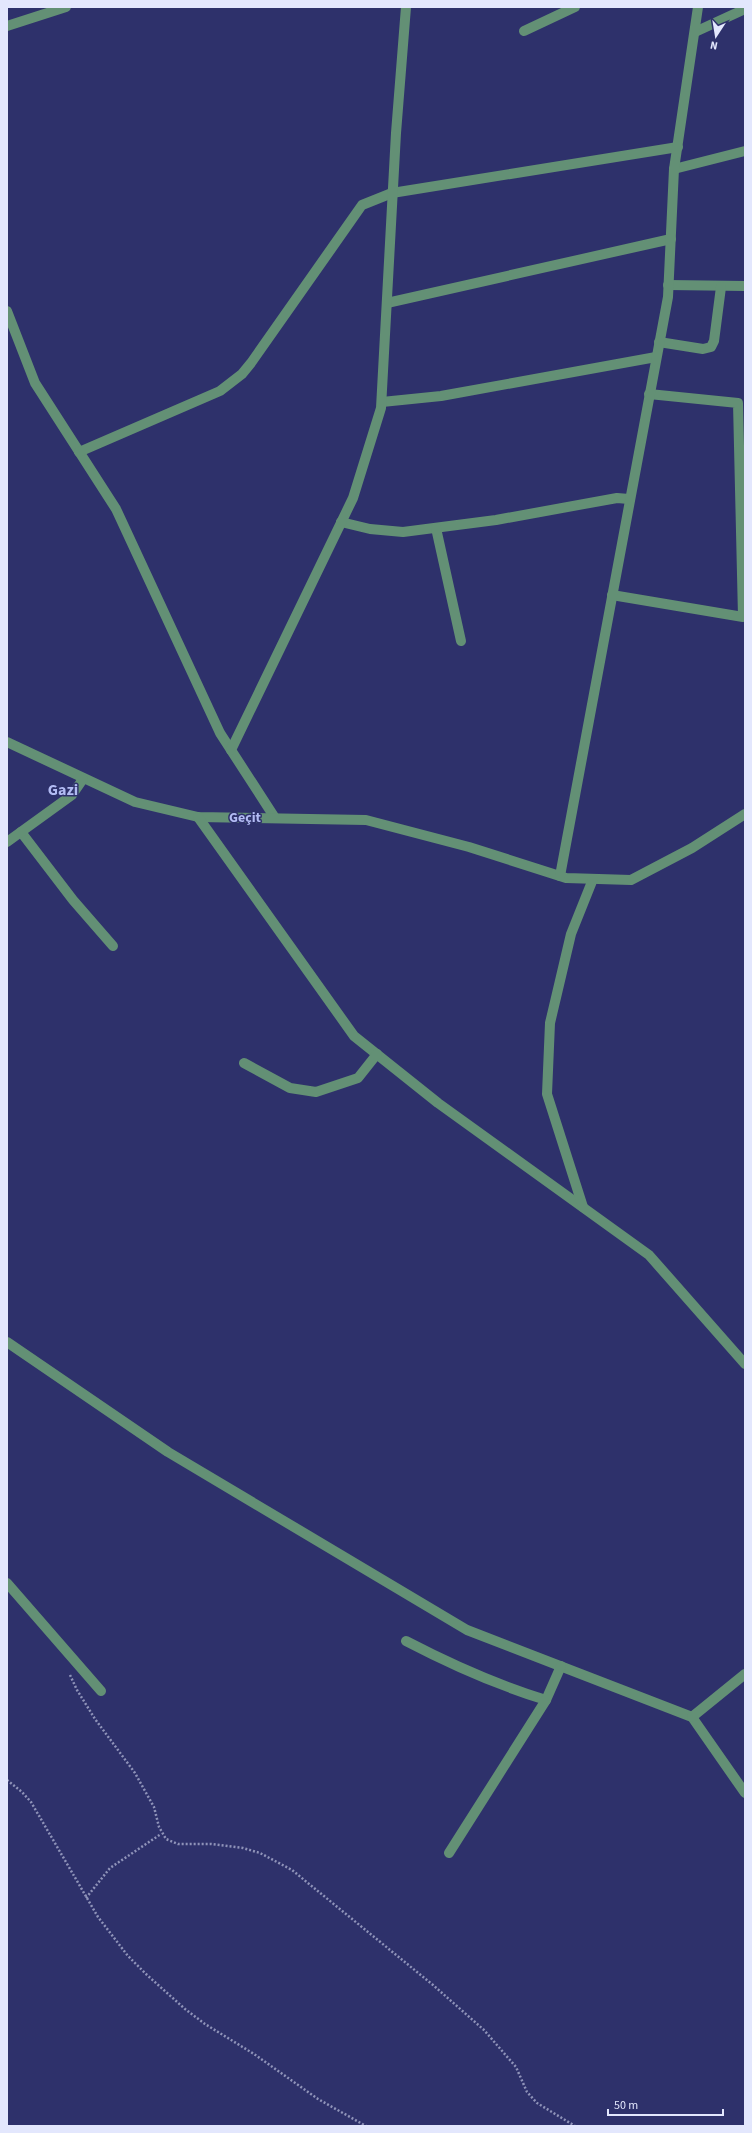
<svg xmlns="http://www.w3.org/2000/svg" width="752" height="2133" font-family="'Source Sans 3',sans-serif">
  <rect width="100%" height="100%" fill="#2e316b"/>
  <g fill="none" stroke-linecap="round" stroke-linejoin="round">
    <g stroke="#8f93b9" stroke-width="2.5" stroke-dasharray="2 2" stroke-linecap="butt">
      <polyline points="70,1675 77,1690 95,1719 135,1773 154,1807 159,1827 166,1839 178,1844 211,1844 243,1848 260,1853 292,1870 433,1985 484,2030 516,2067 527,2092 537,2103 575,2126"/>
      <polyline points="7,1780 22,1792 31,1802 98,1917 128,1956 147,1975 185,2009 205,2024 254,2054 318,2099 366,2126"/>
      <polyline points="86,1898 110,1868 161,1834"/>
    </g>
    <g stroke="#639075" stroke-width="10">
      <polyline points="7,26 66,7"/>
      <polyline points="524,31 575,7"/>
      <polyline points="695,32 745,9"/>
      <polyline points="674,169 745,151"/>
      <polyline points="668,285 745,286"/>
      <polyline points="387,303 671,239"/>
      <polyline points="7,311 35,383 116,509 220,733 275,818"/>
      <polyline points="659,342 703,349 711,347 714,341 721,287"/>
      <polyline points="382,402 441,396 656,357"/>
      <polyline points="79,452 220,391 242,374 251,363 362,205 392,193 678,147"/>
      <polyline points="341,522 370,529 403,532 496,520 617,498 629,499"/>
      <polyline points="436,528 461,641"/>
      <polyline points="612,595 743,617 738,403 649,394"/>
      <polyline points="7,742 135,802 198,817 366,820 469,847 566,878 631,880 692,848 745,814"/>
      <polyline points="231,750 353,498 381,408 396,133 406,7"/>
      <polyline points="198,817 354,1036 438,1103 649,1255 745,1364"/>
      <polyline points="21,832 73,900 113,946"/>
      <polyline points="7,842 72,795 83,779"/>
      <polyline points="560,876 668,297 674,169 698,7"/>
      <polyline points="244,1063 290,1088 316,1092 358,1078 377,1054"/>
      <polyline points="583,1207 547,1094 550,1023 571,934 593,879"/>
      <polyline points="7,1342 168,1452 467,1630 692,1717 745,1793"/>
      <polyline points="7,1583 101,1691"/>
      <path d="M406 1641C452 1665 497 1685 546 1700"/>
      <polyline points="692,1717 745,1674"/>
      <polyline points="449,1853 546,1700 561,1666"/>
    </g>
  </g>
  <g text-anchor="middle" stroke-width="3" stroke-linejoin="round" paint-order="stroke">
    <g font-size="14" font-weight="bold" fill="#b2bbf3" stroke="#2e316b">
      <text x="245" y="822">Geçit</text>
    </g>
    <g font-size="16" font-weight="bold" fill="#b2bbf3" stroke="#2e316b">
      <text x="63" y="795">Gazi</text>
    </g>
  </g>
  <rect width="752" height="2133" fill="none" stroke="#e3e7fd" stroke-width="16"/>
  <g transform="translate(716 36) rotate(192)" stroke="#2e316b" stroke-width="3" paint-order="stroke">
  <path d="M0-3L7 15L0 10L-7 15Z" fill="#e3e7fd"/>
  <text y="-6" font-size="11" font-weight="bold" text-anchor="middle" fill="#e3e7fd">N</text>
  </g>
  <path d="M608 2109v6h115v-6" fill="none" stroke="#e3e7fd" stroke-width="2"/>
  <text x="614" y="2109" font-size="12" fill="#e3e7fd" stroke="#2e316b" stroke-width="3" paint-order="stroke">50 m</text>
</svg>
